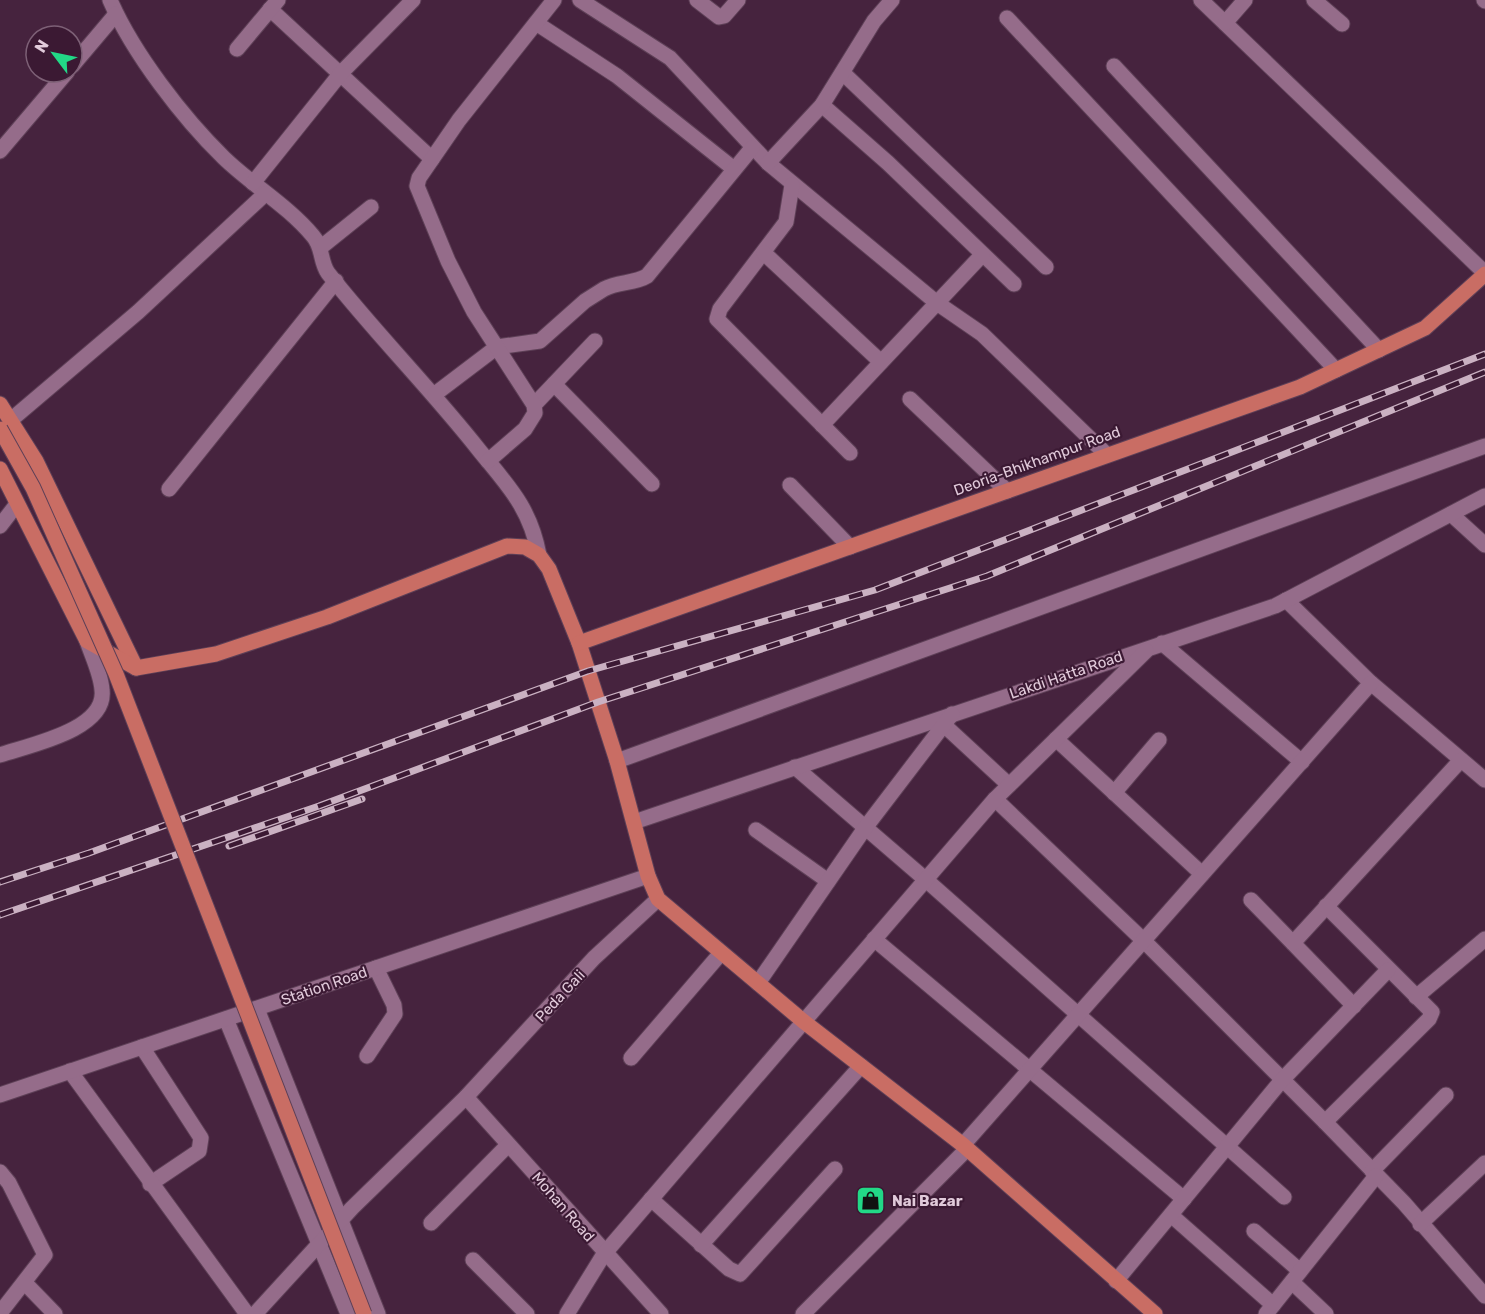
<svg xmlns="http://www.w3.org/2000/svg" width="1485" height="1314" font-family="Rubik,sans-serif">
  <rect width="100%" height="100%" fill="#46233e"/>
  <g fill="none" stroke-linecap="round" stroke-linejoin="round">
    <defs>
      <g id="minor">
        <path d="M110 0C133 53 183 118 224 158 252 185 288 206 313 236 323 247 320 262 328 273 376 334 431 389 479 450 508 486 530 507 539 555"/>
        <polyline points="580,0 670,58 768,163 937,303 982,334 1107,455"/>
        <polyline points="697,0 719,17 724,16 738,0"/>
        <polyline points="1201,0 1485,273"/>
        <polyline points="1314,0 1342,24"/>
        <polyline points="1484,0 1485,1"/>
        <polyline points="270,9 432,159"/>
        <polyline points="1007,18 1336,370"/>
        <polyline points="536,23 617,76 734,169"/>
        <polyline points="1225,23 1245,0"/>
        <polyline points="237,49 278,0"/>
        <polyline points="72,66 116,14"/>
        <polyline points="1114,66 1379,350"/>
        <polyline points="844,74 1046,267"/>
        <polyline points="822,105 888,163 1014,284"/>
        <polyline points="0,151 67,72"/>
        <polyline points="768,163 822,105 874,21 892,0"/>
        <polyline points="253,183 341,73 413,0"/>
        <polyline points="792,185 786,222 720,309 717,319 850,453"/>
        <polyline points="320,248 371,207"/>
        <polyline points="764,253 881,362"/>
        <polyline points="554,384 652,484"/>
        <path d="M435 394 497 347 540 341 585 301 604 289C618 281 634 284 647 276L752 148"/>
        <polyline points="910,399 1007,491"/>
        <polyline points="534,405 595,341"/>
        <polyline points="12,419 138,312 265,194"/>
        <polyline points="822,425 982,255"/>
        <polyline points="488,461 525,429 535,413 534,405 474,312 448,261 417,186 419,178 459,120 554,0"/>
        <polyline points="790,485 850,547"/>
        <polyline points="169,489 336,281"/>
        <polyline points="1451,514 1485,545"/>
        <polyline points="0,526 17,504"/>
        <polyline points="1286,600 1371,683 1485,780"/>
        <polyline points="1162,643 1302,762"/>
        <polyline points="944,725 1009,785"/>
        <polyline points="1056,739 1202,874"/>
        <path d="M0 755C29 745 107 730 102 690 101 674 92 656 87 641"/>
        <polyline points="617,761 1485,446"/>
        <polyline points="795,767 925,879 1284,1197"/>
        <polyline points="1114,793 1159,740"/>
        <polyline points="995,799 1143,940 1325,1122 1404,1203 1485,1296"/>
        <polyline points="634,822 1275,606 1485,496"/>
        <polyline points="756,830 828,881"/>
        <polyline points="1251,900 1354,1006"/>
        <polyline points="874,939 1184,1199"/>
        <polyline points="1293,943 1461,760"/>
        <polyline points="758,983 865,828 952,714"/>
        <polyline points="1416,997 1485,939"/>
        <polyline points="257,1009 378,1314"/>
        <polyline points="226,1019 348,1314"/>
        <polyline points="142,1047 201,1138 199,1151 150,1184"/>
        <polyline points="367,1056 395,1014 394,1005 376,968"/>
        <polyline points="631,1058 721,953"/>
        <polyline points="70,1071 247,1314"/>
        <polyline points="0,1095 648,876"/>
        <polyline points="466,1097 661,1314"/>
        <polyline points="1325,1122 1429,1019 1432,1012 1326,906"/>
        <polyline points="963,1145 1371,683"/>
        <polyline points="1372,1171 1446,1095"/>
        <polyline points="0,1172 9,1183 45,1255 0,1313"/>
        <polyline points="651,1199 729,1269 740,1274 835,1169"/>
        <polyline points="1171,1215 1273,1305"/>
        <polyline points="431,1223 508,1145"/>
        <polyline points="1420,1224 1485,1163"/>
        <polyline points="1254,1231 1300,1271"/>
        <polyline points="701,1245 861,1066"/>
        <polyline points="473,1260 527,1314"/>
        <polyline points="1116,1281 1282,1080 1388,970"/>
        <polyline points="1292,1282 1326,1314"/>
        <polyline points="25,1283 55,1314"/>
        <polyline points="255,1314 352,1208 466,1097 594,958 658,899"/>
        <polyline points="567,1314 604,1254 995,799 1146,651"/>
        <polyline points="803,1314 967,1149"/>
        <polyline points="1266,1314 1376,1176"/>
      </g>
      <g id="major">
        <polyline points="0,404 36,461 136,668"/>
        <polyline points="0,469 87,641 136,668 216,654 327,617 507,546 525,547 539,555 549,569 579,643 617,761 648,876 658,899 803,1021 963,1145 1155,1314"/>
        <polyline points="579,643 1300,387 1425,328 1485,274"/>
      </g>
    </defs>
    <use href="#minor" stroke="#5e4057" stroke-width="17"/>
    <use href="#major" stroke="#5e4057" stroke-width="17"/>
    <use href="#minor" stroke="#956c8a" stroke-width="15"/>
    <use href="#major" stroke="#c96d64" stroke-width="15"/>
    <defs>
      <g id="rail">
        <polyline points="229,846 362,799"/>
        <polyline points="0,882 89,853 588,671 875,590 1485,354"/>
        <polyline points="0,915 319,806 598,702 987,576 1485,372"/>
      </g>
    </defs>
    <use href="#rail" stroke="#cab1c2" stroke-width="7"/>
    <use href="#rail" stroke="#3b1933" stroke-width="4.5" stroke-dasharray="14" stroke-linecap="butt"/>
    <defs>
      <polyline id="major-bridge" points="0,429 33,488 116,674 364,1314"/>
    </defs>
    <use href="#major-bridge" stroke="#5e4057" stroke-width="17" stroke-linecap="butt"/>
    <use href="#major-bridge" stroke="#c96d64" stroke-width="15"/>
  </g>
  <defs>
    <symbol id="shop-square" viewBox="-11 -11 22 22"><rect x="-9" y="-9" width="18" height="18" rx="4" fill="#22d887" stroke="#3b1933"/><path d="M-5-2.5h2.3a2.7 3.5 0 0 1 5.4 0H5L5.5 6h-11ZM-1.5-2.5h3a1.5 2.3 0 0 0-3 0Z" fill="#111"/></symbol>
  </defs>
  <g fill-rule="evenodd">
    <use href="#shop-square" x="854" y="1184" width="33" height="33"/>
  </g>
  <g text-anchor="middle" stroke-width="4.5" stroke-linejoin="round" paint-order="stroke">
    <g font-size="15" fill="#e1cada" stroke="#3b1933">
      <text transform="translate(1037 461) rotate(-20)" y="5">Deoria-Bhikhampur Road</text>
      <text transform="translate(1066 675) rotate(-19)" y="5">Lakdi Hatta Road</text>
      <text transform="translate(324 986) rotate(-19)" y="5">Station Road</text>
      <text transform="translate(560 996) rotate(-47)" y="5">Peda Gali</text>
      <text transform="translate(563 1207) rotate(49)" y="5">Mohan Road</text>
    </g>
    <g font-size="15" font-weight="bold" fill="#e1cada" stroke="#3b1933" text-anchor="start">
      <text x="892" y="1206">Nai Bazar</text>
    </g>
  </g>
  <g transform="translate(54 54) rotate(302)"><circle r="28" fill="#3b1933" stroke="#7d6076" stroke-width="1.5"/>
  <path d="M0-4.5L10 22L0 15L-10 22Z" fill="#22d887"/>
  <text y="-9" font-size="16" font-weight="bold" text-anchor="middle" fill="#e1cada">N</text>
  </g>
</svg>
